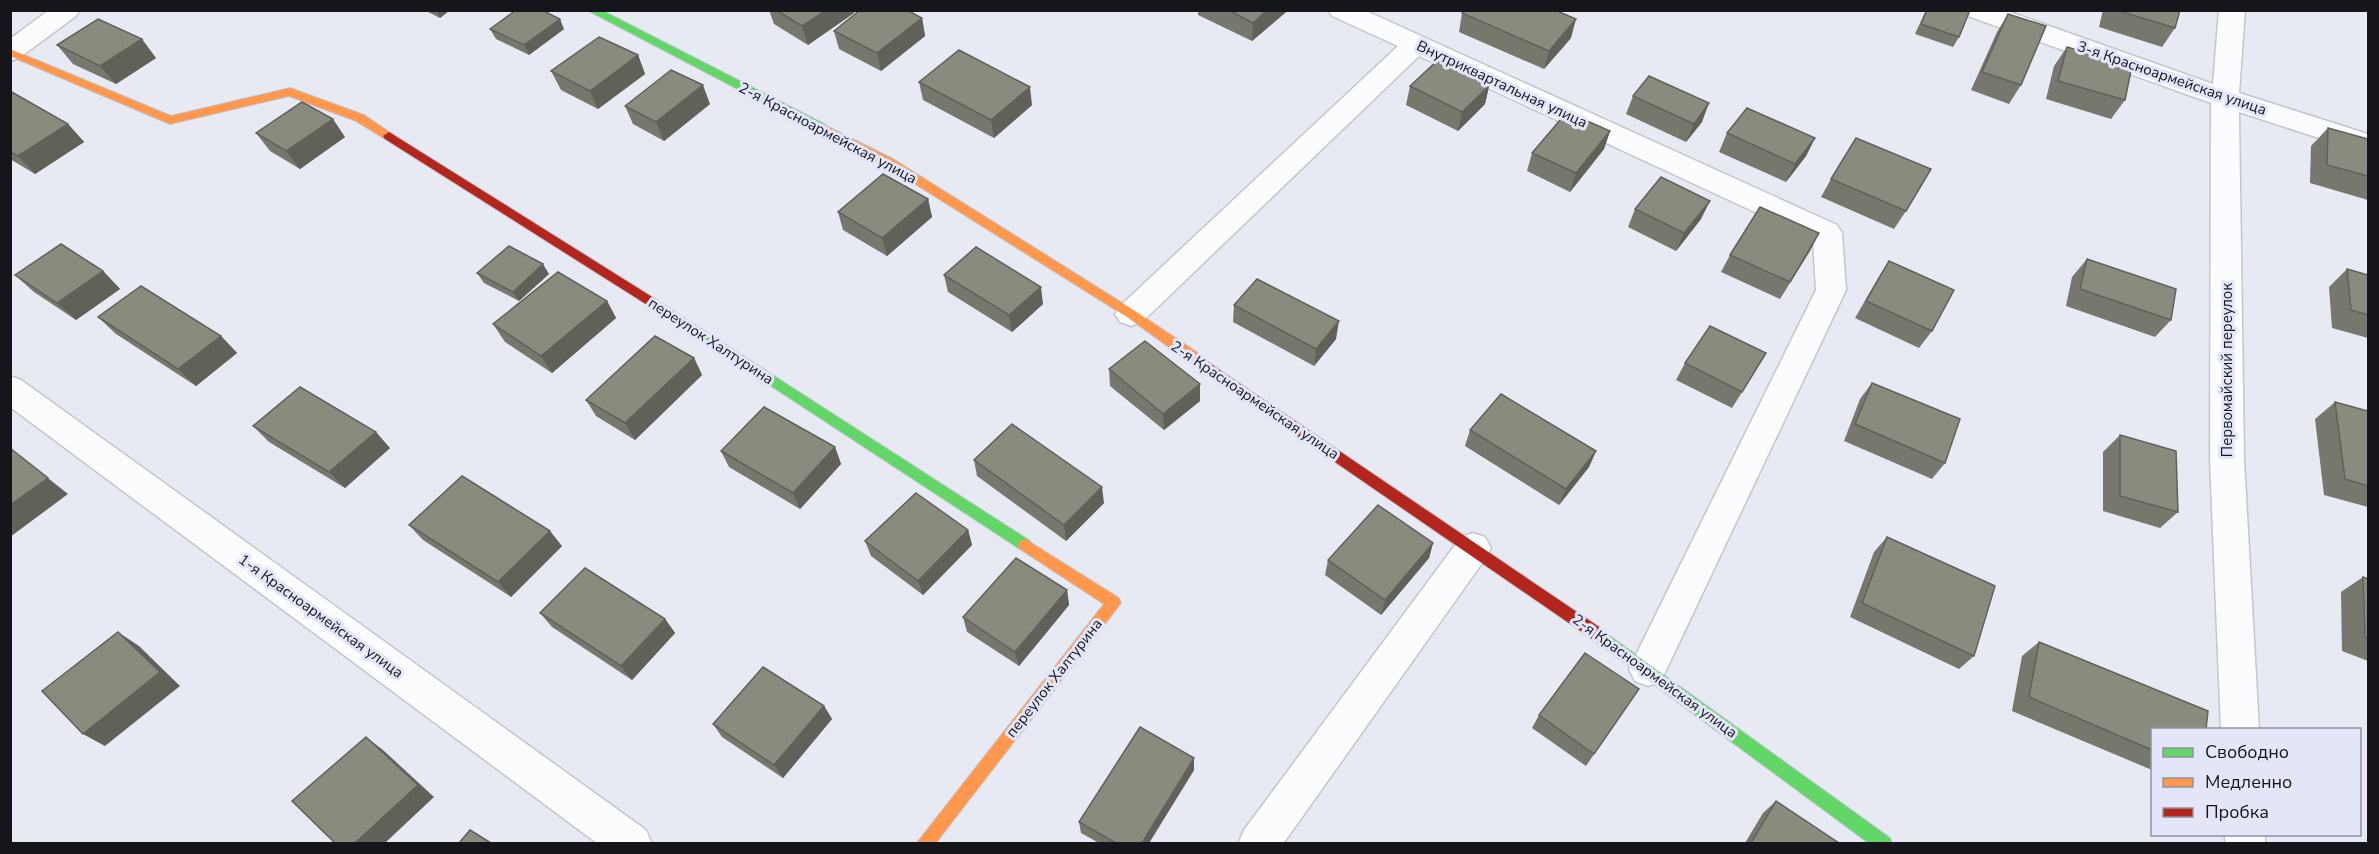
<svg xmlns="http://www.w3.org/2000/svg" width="2379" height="854" font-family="'Nunito Sans',sans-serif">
  <rect width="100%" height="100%" fill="#e7eaf3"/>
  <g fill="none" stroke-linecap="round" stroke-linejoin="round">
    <defs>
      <g id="street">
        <polygon points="49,10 80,10 76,16 19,58 10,61 10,39"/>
        <polygon points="1328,10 1364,10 1837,225 1842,233 1846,290 1661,681 1648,686 1635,681 1629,669 1816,290 1813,239 1419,56 1142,322 1131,326 1120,322 1115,314 1120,306 1398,46 1332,16"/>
        <polygon points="1964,10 2004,10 2213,84 2219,10 2245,10 2239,93 2368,134 2368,154 2239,112 2244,459 2259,730 2221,730 2210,459 2211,103 1968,16"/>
        <polygon points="10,376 21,380 646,830 652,844 598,844 10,407"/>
        <polygon points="1473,533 1485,537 1491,548 1485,559 1283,844 1238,844 1244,830 1461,537"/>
        <rect x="2225" y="834" width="40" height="10"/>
      </g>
      <g id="fast">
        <polygon points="587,10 601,10 824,124 826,127 824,130 816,130"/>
        <polygon points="653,298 1030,541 1032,545 1030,549 1025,551 1020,549 649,306 647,303"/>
        <polygon points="1600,629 1890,838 1892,844 1870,844 1595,641 1593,636 1595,631"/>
      </g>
      <g id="slow">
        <polygon points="10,49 171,116 290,88 364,115 395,136 389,140 385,139 356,121 289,96 170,124 10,56"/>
        <polygon points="820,123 893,159 1135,311 1207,359 1209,363 1207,367 1197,367 1127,317 885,165 816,130 816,124"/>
        <polygon points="1025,539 1119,598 1121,603 935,844 916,844 1104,604 1020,549 1018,545 1020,541"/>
      </g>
      <g id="jam">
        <polygon points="389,132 657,300 659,303 657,306 649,306 385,139 383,136"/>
        <polygon points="1202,358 1605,631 1607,636 1605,641 1600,643 1595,641 1197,367 1195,363"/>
      </g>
    </defs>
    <use href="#street" stroke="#c3c6cd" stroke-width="3"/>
    <use href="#fast" stroke="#c3c6cd" stroke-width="2"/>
    <use href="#slow" stroke="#c3c6cd" stroke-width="2"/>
    <use href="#jam" stroke="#c3c6cd" stroke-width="2"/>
    <use href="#street" fill="#fbfcfd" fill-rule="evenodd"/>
    <use href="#fast" fill="#63d668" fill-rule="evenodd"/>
    <use href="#slow" fill="#ff974d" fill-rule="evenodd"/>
    <use href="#jam" fill="#b3261e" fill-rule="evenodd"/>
  </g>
  <g fill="#77786d">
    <polygon points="424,10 450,10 440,18"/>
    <polygon points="769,10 854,10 854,13 808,45 774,24"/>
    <polygon points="1198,10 1286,10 1286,12 1252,41 1198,15"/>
    <polygon points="1926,10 1970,10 1959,37 1953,47 1915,34"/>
    <polygon points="2103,10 2180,10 2175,28 2162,47 2099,27"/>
    <polygon points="1462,13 1571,38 1544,69 1459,32"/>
    <polygon points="2008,14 2021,85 2009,104 1971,90 1997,32"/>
    <polygon points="922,18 925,36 881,71 839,49 834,31"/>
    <polygon points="490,29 564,29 529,55 496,39"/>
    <polygon points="57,45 156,58 116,84 73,64"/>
    <polygon points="2067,47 2125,100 2111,119 2046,99 2054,66"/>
    <polygon points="638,55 645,74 598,109 561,90 551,71"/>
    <polygon points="919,82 1032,105 994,138 923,100"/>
    <polygon points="1410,86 1489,86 1485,104 1458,131 1406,105"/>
    <polygon points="10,91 68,124 84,142 35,174 10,159"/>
    <polygon points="1633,96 1702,122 1686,142 1626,114"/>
    <polygon points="710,104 664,141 633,124 625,106"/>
    <polygon points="2328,128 2368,139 2368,200 2310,183 2311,146"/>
    <polygon points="1610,131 1604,149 1570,192 1527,171 1532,153"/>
    <polygon points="256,133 345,137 300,169 270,151"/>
    <polygon points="1727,133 1815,138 1806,156 1786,182 1719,152"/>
    <polygon points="1831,179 1906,211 1894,229 1821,197"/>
    <polygon points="928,199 932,217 887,256 843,230 838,212"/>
    <polygon points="1635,209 1701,219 1676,251 1628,227"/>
    <polygon points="1819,233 1780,299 1721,272 1730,255"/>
    <polygon points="2087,259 2171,320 2155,337 2066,306 2072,277"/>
    <polygon points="1889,261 1932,331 1919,348 1855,318 1878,278"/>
    <polygon points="2347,269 2368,275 2368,338 2332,328 2329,287"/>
    <polygon points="103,271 120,289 76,320 34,292 15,275"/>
    <polygon points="477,273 549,274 519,301 484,283"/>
    <polygon points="944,275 1043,304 1012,332 948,292"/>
    <polygon points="607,301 616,318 552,373 505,342 493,324"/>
    <polygon points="1234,305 1336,339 1314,366 1233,322"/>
    <polygon points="98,317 221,336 237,353 196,386 116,334"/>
    <polygon points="694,358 702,375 635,440 596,416 586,400"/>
    <polygon points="1685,363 1756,370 1732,408 1676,380"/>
    <polygon points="1109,369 1200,384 1200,401 1164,430 1110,386"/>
    <polygon points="1872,383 1945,463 1932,479 1844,441 1860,399"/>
    <polygon points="2335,402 2368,411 2368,507 2324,495 2315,419"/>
    <polygon points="253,426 390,448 345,488 269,442"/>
    <polygon points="1470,430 1596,451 1589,467 1559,505 1465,446"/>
    <polygon points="2120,435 2178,512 2160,528 2103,511 2103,452"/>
    <polygon points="835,447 841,464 800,509 729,467 721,451"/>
    <polygon points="974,460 1104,503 1066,541 977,476"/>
    <polygon points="409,525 562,546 511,597 423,540"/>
    <polygon points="968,530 972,545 923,595 871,556 865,541"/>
    <polygon points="1887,537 1974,656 1959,669 1850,617 1874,552"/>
    <polygon points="1433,543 1429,558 1381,615 1325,575 1328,560"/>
    <polygon points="2363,577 2368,579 2368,661 2342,651 2341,592"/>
    <polygon points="1067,590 1069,605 1019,666 967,632 963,617"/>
    <polygon points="540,613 665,619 675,633 632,680 552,627"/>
    <polygon points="2039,642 2152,729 2152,770 2012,711 2022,656"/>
    <polygon points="1639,689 1586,766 1532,728 1539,715"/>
    <polygon points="824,706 832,719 783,778 722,737 713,724"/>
    <polygon points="1194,770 1149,843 1099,843 1081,833 1079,822"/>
    <polygon points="1776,801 1839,843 1745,843 1763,813"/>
  </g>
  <g fill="#616159">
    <polygon points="436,10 450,10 440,18"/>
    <polygon points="826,10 854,10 854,13 808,45 802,26"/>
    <polygon points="1267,10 1286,10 1286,12 1252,41 1253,23"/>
    <polygon points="922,18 925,36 881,71 877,53"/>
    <polygon points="560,19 564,29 529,55 524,45"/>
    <polygon points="1576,19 1571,38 1544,69 1549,51"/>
    <polygon points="142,39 156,58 116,84 100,66"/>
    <polygon points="638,55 645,74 598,109 590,91"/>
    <polygon points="703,85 710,104 664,141 656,122"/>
    <polygon points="1489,86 1485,104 1458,131 1462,112"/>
    <polygon points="1030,87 1032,105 994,138 991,120"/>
    <polygon points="1709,103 1702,122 1686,142 1694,124"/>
    <polygon points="333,119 345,137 300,169 286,151"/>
    <polygon points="68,124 84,142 35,174 18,156"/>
    <polygon points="1610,131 1604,149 1570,192 1576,173"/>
    <polygon points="1815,138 1806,156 1786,182 1795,164"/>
    <polygon points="928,199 932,217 887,256 882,238"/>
    <polygon points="1710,201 1701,219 1676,251 1684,233"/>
    <polygon points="1819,233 1810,251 1780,299 1790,282"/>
    <polygon points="543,264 549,274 519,301 513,292"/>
    <polygon points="103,271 120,289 76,320 57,303"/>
    <polygon points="1041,287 1043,304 1012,332 1009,315"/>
    <polygon points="607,301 616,318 552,373 541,356"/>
    <polygon points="1339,321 1336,339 1314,366 1316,349"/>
    <polygon points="221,336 237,353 196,386 178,369"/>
    <polygon points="694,358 702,375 635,440 625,423"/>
    <polygon points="1200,384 1200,401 1164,430 1163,414"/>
    <polygon points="376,432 390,448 345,488 329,472"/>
    <polygon points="835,447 841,464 800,509 793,493"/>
    <polygon points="10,448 68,494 10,537"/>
    <polygon points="1596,451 1589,467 1559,505 1566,489"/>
    <polygon points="1102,487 1104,503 1066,541 1064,525"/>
    <polygon points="968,530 972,545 923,595 918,581"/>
    <polygon points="550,531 562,546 511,597 498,582"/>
    <polygon points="1433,543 1429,558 1381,615 1385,600"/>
    <polygon points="1067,590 1069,605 1019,666 1015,652"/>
    <polygon points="665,619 675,633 632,680 621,666"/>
    <polygon points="118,632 139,646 180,686 105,746 83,734"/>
    <polygon points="824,706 832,719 783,778 774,765"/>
    <polygon points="366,737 383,750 434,797 385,843 355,843"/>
    <polygon points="1194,758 1194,770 1149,843 1142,843"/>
  </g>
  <g fill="#8a8b7f" stroke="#616159" stroke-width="1.5">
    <polygon points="516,10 542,10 560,19 524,45 490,29"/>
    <polygon points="776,10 826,10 802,26"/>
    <polygon points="860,10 907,10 922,18 877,53 834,31"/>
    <polygon points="1228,10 1267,10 1253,23"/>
    <polygon points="1465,10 1555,10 1576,19 1549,51 1462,13"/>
    <polygon points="1927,10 1970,10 1959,37 1921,24"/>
    <polygon points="2116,10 2180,10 2175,28"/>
    <polygon points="2008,14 2046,26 2021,85 1982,72"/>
    <polygon points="98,19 142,39 100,66 57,45"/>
    <polygon points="599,37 638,55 590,91 551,71"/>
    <polygon points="2067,47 2132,66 2125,100 2058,81"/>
    <polygon points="959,50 1030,87 991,120 919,82"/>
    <polygon points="1437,61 1489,86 1462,112 1410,86"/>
    <polygon points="671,70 703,85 656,122 625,106"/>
    <polygon points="1649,76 1709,103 1694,124 1633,96"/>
    <polygon points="10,91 68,124 18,156 10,152"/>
    <polygon points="302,102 333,119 286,151 256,133"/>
    <polygon points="1747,108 1815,138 1795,164 1727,133"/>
    <polygon points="1567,112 1610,131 1576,173 1532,153"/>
    <polygon points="2328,128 2368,139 2368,176 2327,165"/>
    <polygon points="1856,138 1931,169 1906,211 1831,179"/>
    <polygon points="883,174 928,199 882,238 838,212"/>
    <polygon points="1661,177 1710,201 1684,233 1635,209"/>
    <polygon points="1760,207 1819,233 1790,282 1730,255"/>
    <polygon points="61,244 103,271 57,303 15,275"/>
    <polygon points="509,246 543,264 513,292 477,273"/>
    <polygon points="976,247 1041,287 1009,315 944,275"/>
    <polygon points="2087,259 2176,289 2171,320 2080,289"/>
    <polygon points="1889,261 1954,290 1932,331 1866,301"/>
    <polygon points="2347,269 2368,275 2368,315 2351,310"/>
    <polygon points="558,272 607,301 541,356 493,324"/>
    <polygon points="1257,279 1339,321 1316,349 1234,305"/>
    <polygon points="141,286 221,336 178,369 98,317"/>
    <polygon points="1710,326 1766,353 1742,392 1685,363"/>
    <polygon points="655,336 694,358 625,423 586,400"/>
    <polygon points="1145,341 1200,384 1163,414 1109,369"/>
    <polygon points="1872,383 1960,419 1945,463 1855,424"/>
    <polygon points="300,387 376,432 329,472 253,426"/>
    <polygon points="1501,394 1596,451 1566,489 1470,430"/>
    <polygon points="2335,402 2368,411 2368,486 2345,479"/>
    <polygon points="764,407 835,447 793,493 721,451"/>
    <polygon points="1012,424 1102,487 1064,525 974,460"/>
    <polygon points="2120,435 2176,451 2178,512 2120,496"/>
    <polygon points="10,448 48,478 10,505"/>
    <polygon points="462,476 550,531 498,582 409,525"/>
    <polygon points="916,493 968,530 918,581 865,541"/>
    <polygon points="1378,505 1433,543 1385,600 1328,560"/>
    <polygon points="1887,537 1995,586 1974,656 1862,603"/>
    <polygon points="1016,558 1067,590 1015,652 963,617"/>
    <polygon points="585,568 665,619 621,666 540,613"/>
    <polygon points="2363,577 2368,579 2368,638 2365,637"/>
    <polygon points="118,632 160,672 83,734 42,691"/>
    <polygon points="2039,642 2208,711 2206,729 2152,729 2152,750 2029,697"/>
    <polygon points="1585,653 1639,689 1594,754 1539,715"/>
    <polygon points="763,667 824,706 774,765 713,724"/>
    <polygon points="1140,727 1194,758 1142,843 1116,843 1079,822"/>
    <polygon points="366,737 418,785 355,843 335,843 292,801"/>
    <polygon points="1776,801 1839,843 1751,843"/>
    <polygon points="470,830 491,843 459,843"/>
  </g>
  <g text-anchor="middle" stroke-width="6" stroke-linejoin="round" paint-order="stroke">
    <g font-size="15" fill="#14161c" stroke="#e2e6f8">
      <text transform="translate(2172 78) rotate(19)" y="5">3-я Красноармейская улица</text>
      <text transform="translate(1502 84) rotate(25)" y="5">Внутриквартальная улица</text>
      <text transform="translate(828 133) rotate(28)" y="5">2-я Красноармейская улица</text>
      <text transform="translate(711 341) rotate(33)" y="5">переулок Халтурина</text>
      <text transform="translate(2227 370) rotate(-90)" y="5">Первомайский переулок</text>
      <text transform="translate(1255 400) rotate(34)" y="5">2-я Красноармейская улица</text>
      <text transform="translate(321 616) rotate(36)" y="5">1-я Красноармейская улица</text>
      <text transform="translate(1655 676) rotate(36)" y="5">2-я Красноармейская улица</text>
      <text transform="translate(1054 678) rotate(-52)" y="5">переулок Халтурина</text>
    </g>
  </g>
  <rect width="2379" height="854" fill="none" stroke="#14161c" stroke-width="24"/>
  <rect x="2151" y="728" width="210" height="108" fill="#e2e6f8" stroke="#9093a0" stroke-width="1.5"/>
  <rect x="2163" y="748" width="30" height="9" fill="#63d668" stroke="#9093a0" stroke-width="1.5"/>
  <text x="2205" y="758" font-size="18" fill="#14161c">Свободно</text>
  <rect x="2163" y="778" width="30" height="9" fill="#ff974d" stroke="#9093a0" stroke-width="1.5"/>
  <text x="2205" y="788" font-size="18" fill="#14161c">Медленно</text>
  <rect x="2163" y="808" width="30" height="9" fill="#b3261e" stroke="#9093a0" stroke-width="1.5"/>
  <text x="2205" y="818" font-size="18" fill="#14161c">Пробка</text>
</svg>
